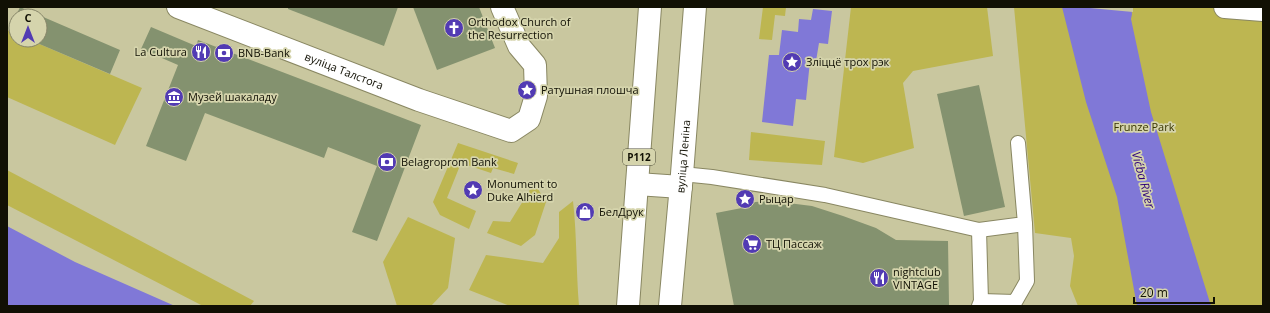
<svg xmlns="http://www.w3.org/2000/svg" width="1270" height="313" font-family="'Open Sans',sans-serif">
  <rect width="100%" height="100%" fill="#c9c79f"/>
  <g fill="#bdb651">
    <polygon points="763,7 786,7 785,16 775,15 772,40 759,39"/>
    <polygon points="851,7 987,7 993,56 913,71 903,83 914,148 863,163 834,157"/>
    <polygon points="1014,7 1263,7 1263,306 1078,306 1070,286 1074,256 1071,238 1035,233"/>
    <polygon points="7,30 16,34 16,40 30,40 142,88 115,145 7,97"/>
    <polygon points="751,132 825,141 822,165 749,160"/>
    <polygon points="458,143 518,163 514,174 493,168 491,173 461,163 447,198 476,211 469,229 440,215 433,202"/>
    <polygon points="7,170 254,301 250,306 203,306 7,205"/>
    <polygon points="531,188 538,189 546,202 535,235 521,246 487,233 493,221 510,222"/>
    <path d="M573 201C577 236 576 271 579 306H510L469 290 486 255 543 263 559 238V212Z"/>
    <polygon points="408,217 455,238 448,288 431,306 397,306 383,262"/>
  </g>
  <g fill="#8078d7">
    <polygon points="1062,7 1131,7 1132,14 1131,19 1151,112 1211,306 1137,306 1117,197 1086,102"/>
    <polygon points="813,9 832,11 828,44 819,43 816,61 810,61 806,100 796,99 793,126 762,122 769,55 779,55 782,30 798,32 799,19 811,20"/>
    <polygon points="7,226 75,262 175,306 7,306"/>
  </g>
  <polygon fill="#c9c79f" points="1079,7 1133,7 1133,12"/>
  <g fill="#84926f">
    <polygon points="20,7 120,50 110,74 30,40 40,40 40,16 16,16"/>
    <polygon points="288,7 398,7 384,46 288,9"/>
    <polygon points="413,7 479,7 495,48 437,70"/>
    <polygon points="16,16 16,34 10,31"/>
    <polygon points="151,27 196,46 198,40 421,125 377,241 352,232 377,166 328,147 324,158 205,113 186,161 146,146 178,65 141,49"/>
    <polygon points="979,85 1005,207 964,216 937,94"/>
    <polygon points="772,201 812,206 843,216 876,228 896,240 948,241 949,305 734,306 716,213 747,207 755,202"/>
  </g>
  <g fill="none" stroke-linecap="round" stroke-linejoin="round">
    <defs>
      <g id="lane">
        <polyline points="682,174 712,177 825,195 979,230 1025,224 1018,143"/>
        <polyline points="981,301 1015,302 1027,281 1025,224"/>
        <polyline points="979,306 981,301 979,230"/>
      </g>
      <g id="street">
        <path id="s1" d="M178 7 419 100 511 131 529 119 536 96 535 65 519 46 502 7"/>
        <polyline points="1225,7 1263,10"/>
        <polyline points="637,184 681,187"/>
      </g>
      <g id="primary">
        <polyline points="628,306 650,7"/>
        <path id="s2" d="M670 306 682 174 695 7"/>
      </g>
    </defs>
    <use href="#lane" stroke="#898762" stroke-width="16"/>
    <use href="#street" stroke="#898762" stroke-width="24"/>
    <use href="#primary" stroke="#898762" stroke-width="24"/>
    <use href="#lane" stroke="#fff" stroke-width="14"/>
    <use href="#street" stroke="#fff" stroke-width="22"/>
    <use href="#primary" stroke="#fff" stroke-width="22"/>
  </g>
  <defs>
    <symbol id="church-disc" viewBox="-11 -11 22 22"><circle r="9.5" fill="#523bb3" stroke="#d5d4ac"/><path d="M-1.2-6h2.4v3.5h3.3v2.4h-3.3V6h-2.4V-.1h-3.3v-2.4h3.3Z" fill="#fff"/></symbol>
    <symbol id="restaurant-disc" viewBox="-11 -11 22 22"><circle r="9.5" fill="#523bb3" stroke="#d5d4ac"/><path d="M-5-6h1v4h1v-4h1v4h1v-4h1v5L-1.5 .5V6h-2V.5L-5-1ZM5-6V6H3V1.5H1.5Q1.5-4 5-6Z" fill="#fff"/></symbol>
    <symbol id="bank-disc" viewBox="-11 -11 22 22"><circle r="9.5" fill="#523bb3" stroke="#d5d4ac"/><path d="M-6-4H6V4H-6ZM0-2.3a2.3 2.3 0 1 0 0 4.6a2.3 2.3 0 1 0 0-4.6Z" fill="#fff"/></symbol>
    <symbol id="sight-disc" viewBox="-11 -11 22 22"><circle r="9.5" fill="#523bb3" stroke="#d5d4ac"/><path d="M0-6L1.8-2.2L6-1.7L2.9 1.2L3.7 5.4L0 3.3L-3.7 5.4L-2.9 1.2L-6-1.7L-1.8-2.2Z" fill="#fff"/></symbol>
    <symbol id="museum-disc" viewBox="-11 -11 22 22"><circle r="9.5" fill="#523bb3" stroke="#d5d4ac"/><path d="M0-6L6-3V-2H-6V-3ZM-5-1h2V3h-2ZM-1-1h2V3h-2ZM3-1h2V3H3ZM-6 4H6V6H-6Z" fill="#fff"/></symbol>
    <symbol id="shop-disc" viewBox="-11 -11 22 22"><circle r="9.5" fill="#523bb3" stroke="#d5d4ac"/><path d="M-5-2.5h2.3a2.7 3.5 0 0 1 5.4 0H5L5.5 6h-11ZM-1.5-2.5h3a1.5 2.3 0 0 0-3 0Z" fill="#fff"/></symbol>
    <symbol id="supermarket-disc" viewBox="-11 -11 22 22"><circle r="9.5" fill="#523bb3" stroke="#d5d4ac"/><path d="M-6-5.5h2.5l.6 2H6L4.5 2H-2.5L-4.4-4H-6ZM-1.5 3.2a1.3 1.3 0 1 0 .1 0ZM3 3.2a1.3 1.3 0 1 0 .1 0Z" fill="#fff"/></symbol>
  </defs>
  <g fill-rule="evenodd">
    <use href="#church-disc" x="443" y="17" width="22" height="22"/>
    <use href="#restaurant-disc" x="190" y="41" width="22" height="22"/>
    <use href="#bank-disc" x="213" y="42" width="22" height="22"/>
    <use href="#sight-disc" x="781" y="51" width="22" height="22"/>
    <use href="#sight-disc" x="516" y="79" width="22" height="22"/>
    <use href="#museum-disc" x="163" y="86" width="22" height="22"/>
    <use href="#bank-disc" x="376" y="151" width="22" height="22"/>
    <use href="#sight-disc" x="462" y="179" width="22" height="22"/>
    <use href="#sight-disc" x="734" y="188" width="22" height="22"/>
    <use href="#shop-disc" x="574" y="201" width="22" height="22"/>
    <use href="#supermarket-disc" x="741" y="233" width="22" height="22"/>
    <use href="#restaurant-disc" x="868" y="267" width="22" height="22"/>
  </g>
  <g text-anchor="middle" stroke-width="3.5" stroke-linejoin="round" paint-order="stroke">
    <rect fill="#d5d4ac" stroke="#4c4b36" stroke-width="1" x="623" y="149" width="32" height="16" rx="3"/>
    <g font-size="10" font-weight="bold" fill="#111004">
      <text x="639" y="161">Р112</text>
    </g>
    <g font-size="11" fill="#111004" stroke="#d5d4ac" text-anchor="start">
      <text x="468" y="26">Orthodox Church of<tspan x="468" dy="13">the Resurrection</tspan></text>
      <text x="187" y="56" text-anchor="end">La Cultura</text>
      <text x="238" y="57">BNB-Bank</text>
      <text x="806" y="66">Зліццё трох рэк</text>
      <text x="541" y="94">Ратушная плошча</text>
      <text x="188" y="101">Музей шакаладу</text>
      <text x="401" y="166">Belagroprom Bank</text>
      <text x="487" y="188">Monument to<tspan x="487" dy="13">Duke Alhierd</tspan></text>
      <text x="759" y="203">Рыцар</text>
      <text x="599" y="216">БелДрук</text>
      <text x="766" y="248">ТЦ Пассаж</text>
      <text x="893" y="276">nightclub<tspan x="893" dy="13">VINTAGE</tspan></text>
    </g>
    <g font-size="11" fill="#111004" stroke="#d5d4ac">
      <text dy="4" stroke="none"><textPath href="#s1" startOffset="178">вуліца Талстога</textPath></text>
      <text dy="4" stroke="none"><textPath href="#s2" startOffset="150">вуліца Леніна</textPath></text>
    </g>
    <g font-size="11" fill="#383500" stroke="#d5d4ac">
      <text x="1144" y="131">Frunze Park</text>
    </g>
    <g font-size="12" font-style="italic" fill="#2d007a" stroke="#d5d4ac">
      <text transform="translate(1143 180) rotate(75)" y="4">Vićba River</text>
    </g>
  </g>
  <rect width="1270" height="313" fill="none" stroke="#111004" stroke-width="16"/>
  <g transform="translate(28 28)"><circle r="19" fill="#d5d4ac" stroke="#878669"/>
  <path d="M0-3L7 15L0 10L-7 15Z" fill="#523bb3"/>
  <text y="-6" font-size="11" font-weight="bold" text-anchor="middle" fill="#111004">С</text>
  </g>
  <path d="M1134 297v6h80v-6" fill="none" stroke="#111004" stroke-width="2"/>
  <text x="1140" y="297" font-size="12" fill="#111004" stroke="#d5d4ac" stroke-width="3" paint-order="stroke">20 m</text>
</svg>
